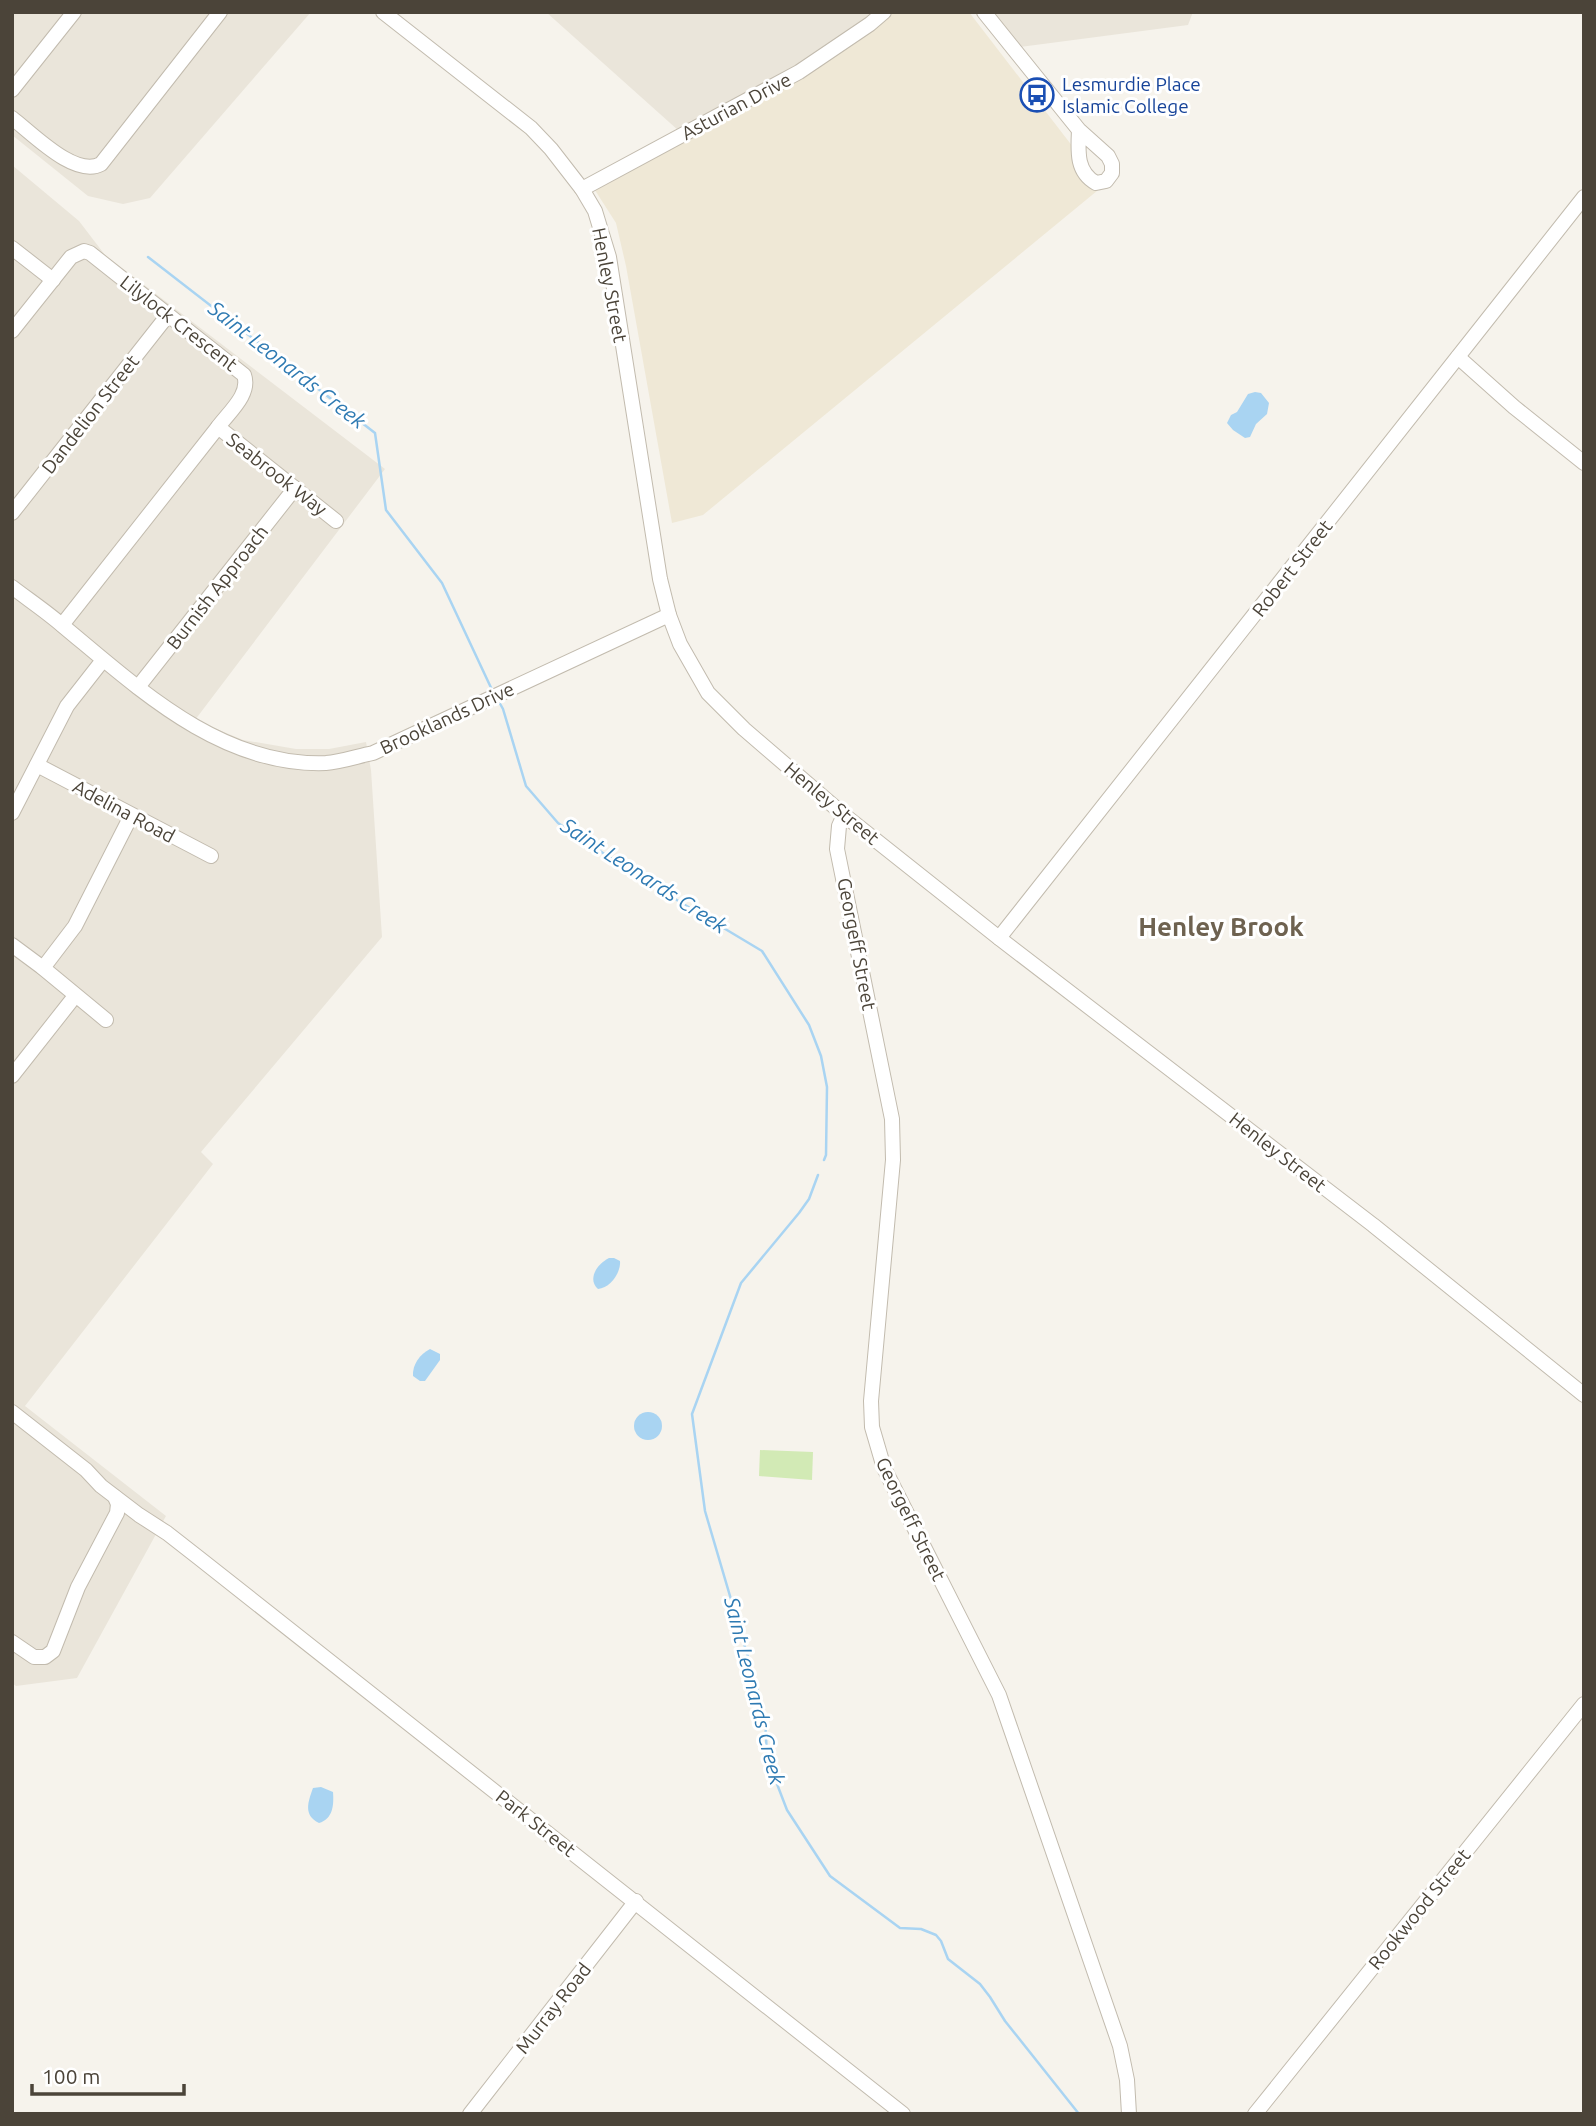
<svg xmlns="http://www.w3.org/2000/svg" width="1596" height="2126" font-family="Ubuntu,sans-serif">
  <rect width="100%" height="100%" fill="#f6f3ec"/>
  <g fill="#eae5da">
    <polygon points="12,12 311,12 150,198 123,204 88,196 12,135"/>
    <polygon points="546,12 893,12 698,148"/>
    <polygon points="993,12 1193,12 1188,25 1020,47"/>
    <polygon points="12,165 79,221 105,255 385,469 195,720 243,740 296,749 329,749 366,742 371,770 382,937 201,1152 213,1164 25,1406 166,1516 77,1678 16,1686 12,1683"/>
  </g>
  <polygon fill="#efe8d6" points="884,12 969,12 1103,186 703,515 672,523 626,266 616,223 591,184 799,72"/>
  <polygon fill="#d2eab5" points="760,1450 813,1452 812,1480 759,1476"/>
  <g fill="#a9d4f2">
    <polygon points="1255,392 1261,393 1269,403 1267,414 1256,424 1250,437 1245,438 1233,430 1227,423 1231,415 1237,412 1248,394"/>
    <path d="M609 1258H614L620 1261C621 1273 610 1288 598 1289 587 1279 597 1264 609 1258Z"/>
    <path d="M430 1349 440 1354V1360L425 1381H420L413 1376C412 1365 420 1354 430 1349Z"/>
    <circle cx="648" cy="1426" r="14"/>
    <path d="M321 1787 333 1792C334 1805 333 1819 319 1823 303 1815 308 1802 313 1788Z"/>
  </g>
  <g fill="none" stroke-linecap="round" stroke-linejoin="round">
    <g stroke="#a9d4f2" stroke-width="2.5">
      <polyline points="148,257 375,433 386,510 442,583 493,692"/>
      <polyline points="498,700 503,709 526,786 558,823 645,881 762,951 809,1025 821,1056 827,1087 826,1155 824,1160"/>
      <polyline points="818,1175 809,1199 799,1213 741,1283 692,1414 705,1511 765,1715 767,1758 787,1810 830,1876 900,1928 921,1929 936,1935 941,1941 948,1959 980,1984 990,1997 1005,2021 1079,2114"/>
    </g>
    <defs>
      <g id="minor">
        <polyline points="383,12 531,128 551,149 582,189 595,211 609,257 660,579 669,615 680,644 708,693 744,729 844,815 999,938 1373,1225 1584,1395"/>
        <path d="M984 12 1079 130 1108 156 1112 164V173L1106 181 1096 183C1076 172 1078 151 1079 130"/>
        <polyline points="12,90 74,12"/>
        <path d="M12 118C33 134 75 178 101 164L220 12"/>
        <polyline points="582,189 799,72 870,24 884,12"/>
        <polyline points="12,248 53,280"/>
        <path d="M12 331 71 257 84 251 90 253 244 375C251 394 229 412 218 427L62 625"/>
        <polyline points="1458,357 1514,407 1584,463"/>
        <polyline points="218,427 336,521"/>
        <polyline points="12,513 168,315"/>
        <path d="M12 587C29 600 47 612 63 626 138 688 221 767 326 763 341 762 358 756 373 753L669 615"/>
        <polyline points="138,687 295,488"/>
        <polyline points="37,765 211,856"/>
        <polyline points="12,813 67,706 103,660"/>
        <polyline points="844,815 839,826 837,849 892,1119 893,1160 871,1401 872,1427 884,1468 999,1695 1120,2046 1127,2080 1129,2114"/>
        <polyline points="999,938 1584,197"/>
        <polyline points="12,945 43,968 106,1020"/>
        <polyline points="43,968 75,926 131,816"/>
        <polyline points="12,1076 75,996"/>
        <polyline points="12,1412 86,1470 101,1486 139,1515 167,1533 199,1558 903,2114"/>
        <polyline points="12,1642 34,1657 45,1657 53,1651 78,1587 117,1513 118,1504 115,1497"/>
        <polyline points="470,2114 636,1901"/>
        <polyline points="1255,2114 1584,1704"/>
      </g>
    </defs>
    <use href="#minor" stroke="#c2bbae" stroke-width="16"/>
    <use href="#minor" stroke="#fff" stroke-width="14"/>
  </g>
  <defs>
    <symbol id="bus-ring" viewBox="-11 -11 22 22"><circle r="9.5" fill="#fff" stroke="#1a4fb4" stroke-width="1.5"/><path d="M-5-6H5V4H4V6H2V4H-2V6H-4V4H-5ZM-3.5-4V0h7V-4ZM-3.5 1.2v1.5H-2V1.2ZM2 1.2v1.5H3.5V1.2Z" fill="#1a4fb4"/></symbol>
  </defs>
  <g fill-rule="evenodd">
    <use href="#bus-ring" x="1018" y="76" width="38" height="38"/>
  </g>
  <g text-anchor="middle" stroke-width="6" stroke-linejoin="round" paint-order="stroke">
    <g font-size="19" fill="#164399" stroke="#fff" text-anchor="start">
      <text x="1062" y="91">Lesmurdie Place<tspan x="1062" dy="22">Islamic College</tspan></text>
    </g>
    <g font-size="19" fill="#4b4439" stroke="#fff">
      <text transform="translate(736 106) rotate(-28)" y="7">Asturian Drive</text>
      <text transform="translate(610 285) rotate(79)" y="7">Henley Street</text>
      <text transform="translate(179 323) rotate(38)" y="7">Lilylock Crescent</text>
      <text transform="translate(90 414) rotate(-52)" y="7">Dandelion Street</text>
      <text transform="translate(277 474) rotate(38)" y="7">Seabrook Way</text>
      <text transform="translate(1292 568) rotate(-52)" y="7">Robert Street</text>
      <text transform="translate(217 587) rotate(-52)" y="7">Burnish Approach</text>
      <text transform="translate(447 718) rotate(-25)" y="7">Brooklands Drive</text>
      <text transform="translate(832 803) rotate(40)" y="7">Henley Street</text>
      <text transform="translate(124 811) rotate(28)" y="7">Adelina Road</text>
      <text transform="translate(857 944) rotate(79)" y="7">Georgeff Street</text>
      <text transform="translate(1278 1152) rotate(38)" y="7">Henley Street</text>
      <text transform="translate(911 1519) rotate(64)" y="7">Georgeff Street</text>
      <text transform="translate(536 1823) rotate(38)" y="7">Park Street</text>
      <text transform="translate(1419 1909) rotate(-51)" y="7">Rookwood Street</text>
      <text transform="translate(553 2008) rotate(-52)" y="7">Murray Road</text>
    </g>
    <g font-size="21" font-style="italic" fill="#2e7ab2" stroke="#fff">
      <text transform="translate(287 365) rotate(38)" y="7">Saint Leonards Creek</text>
      <text transform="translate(644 876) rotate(33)" y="7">Saint Leonards Creek</text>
      <text transform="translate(754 1691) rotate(76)" y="7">Saint Leonards Creek</text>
    </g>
    <g font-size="26" font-weight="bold" fill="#6e6250" stroke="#fff">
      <text x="1221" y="936">Henley Brook</text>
    </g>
  </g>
  <rect width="1596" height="2126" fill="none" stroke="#4b4439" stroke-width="28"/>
  <path d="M32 2084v10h152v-10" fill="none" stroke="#4b4439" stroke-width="3.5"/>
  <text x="42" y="2084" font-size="21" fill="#4b4439" stroke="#ffffff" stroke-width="5" paint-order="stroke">100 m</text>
</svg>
